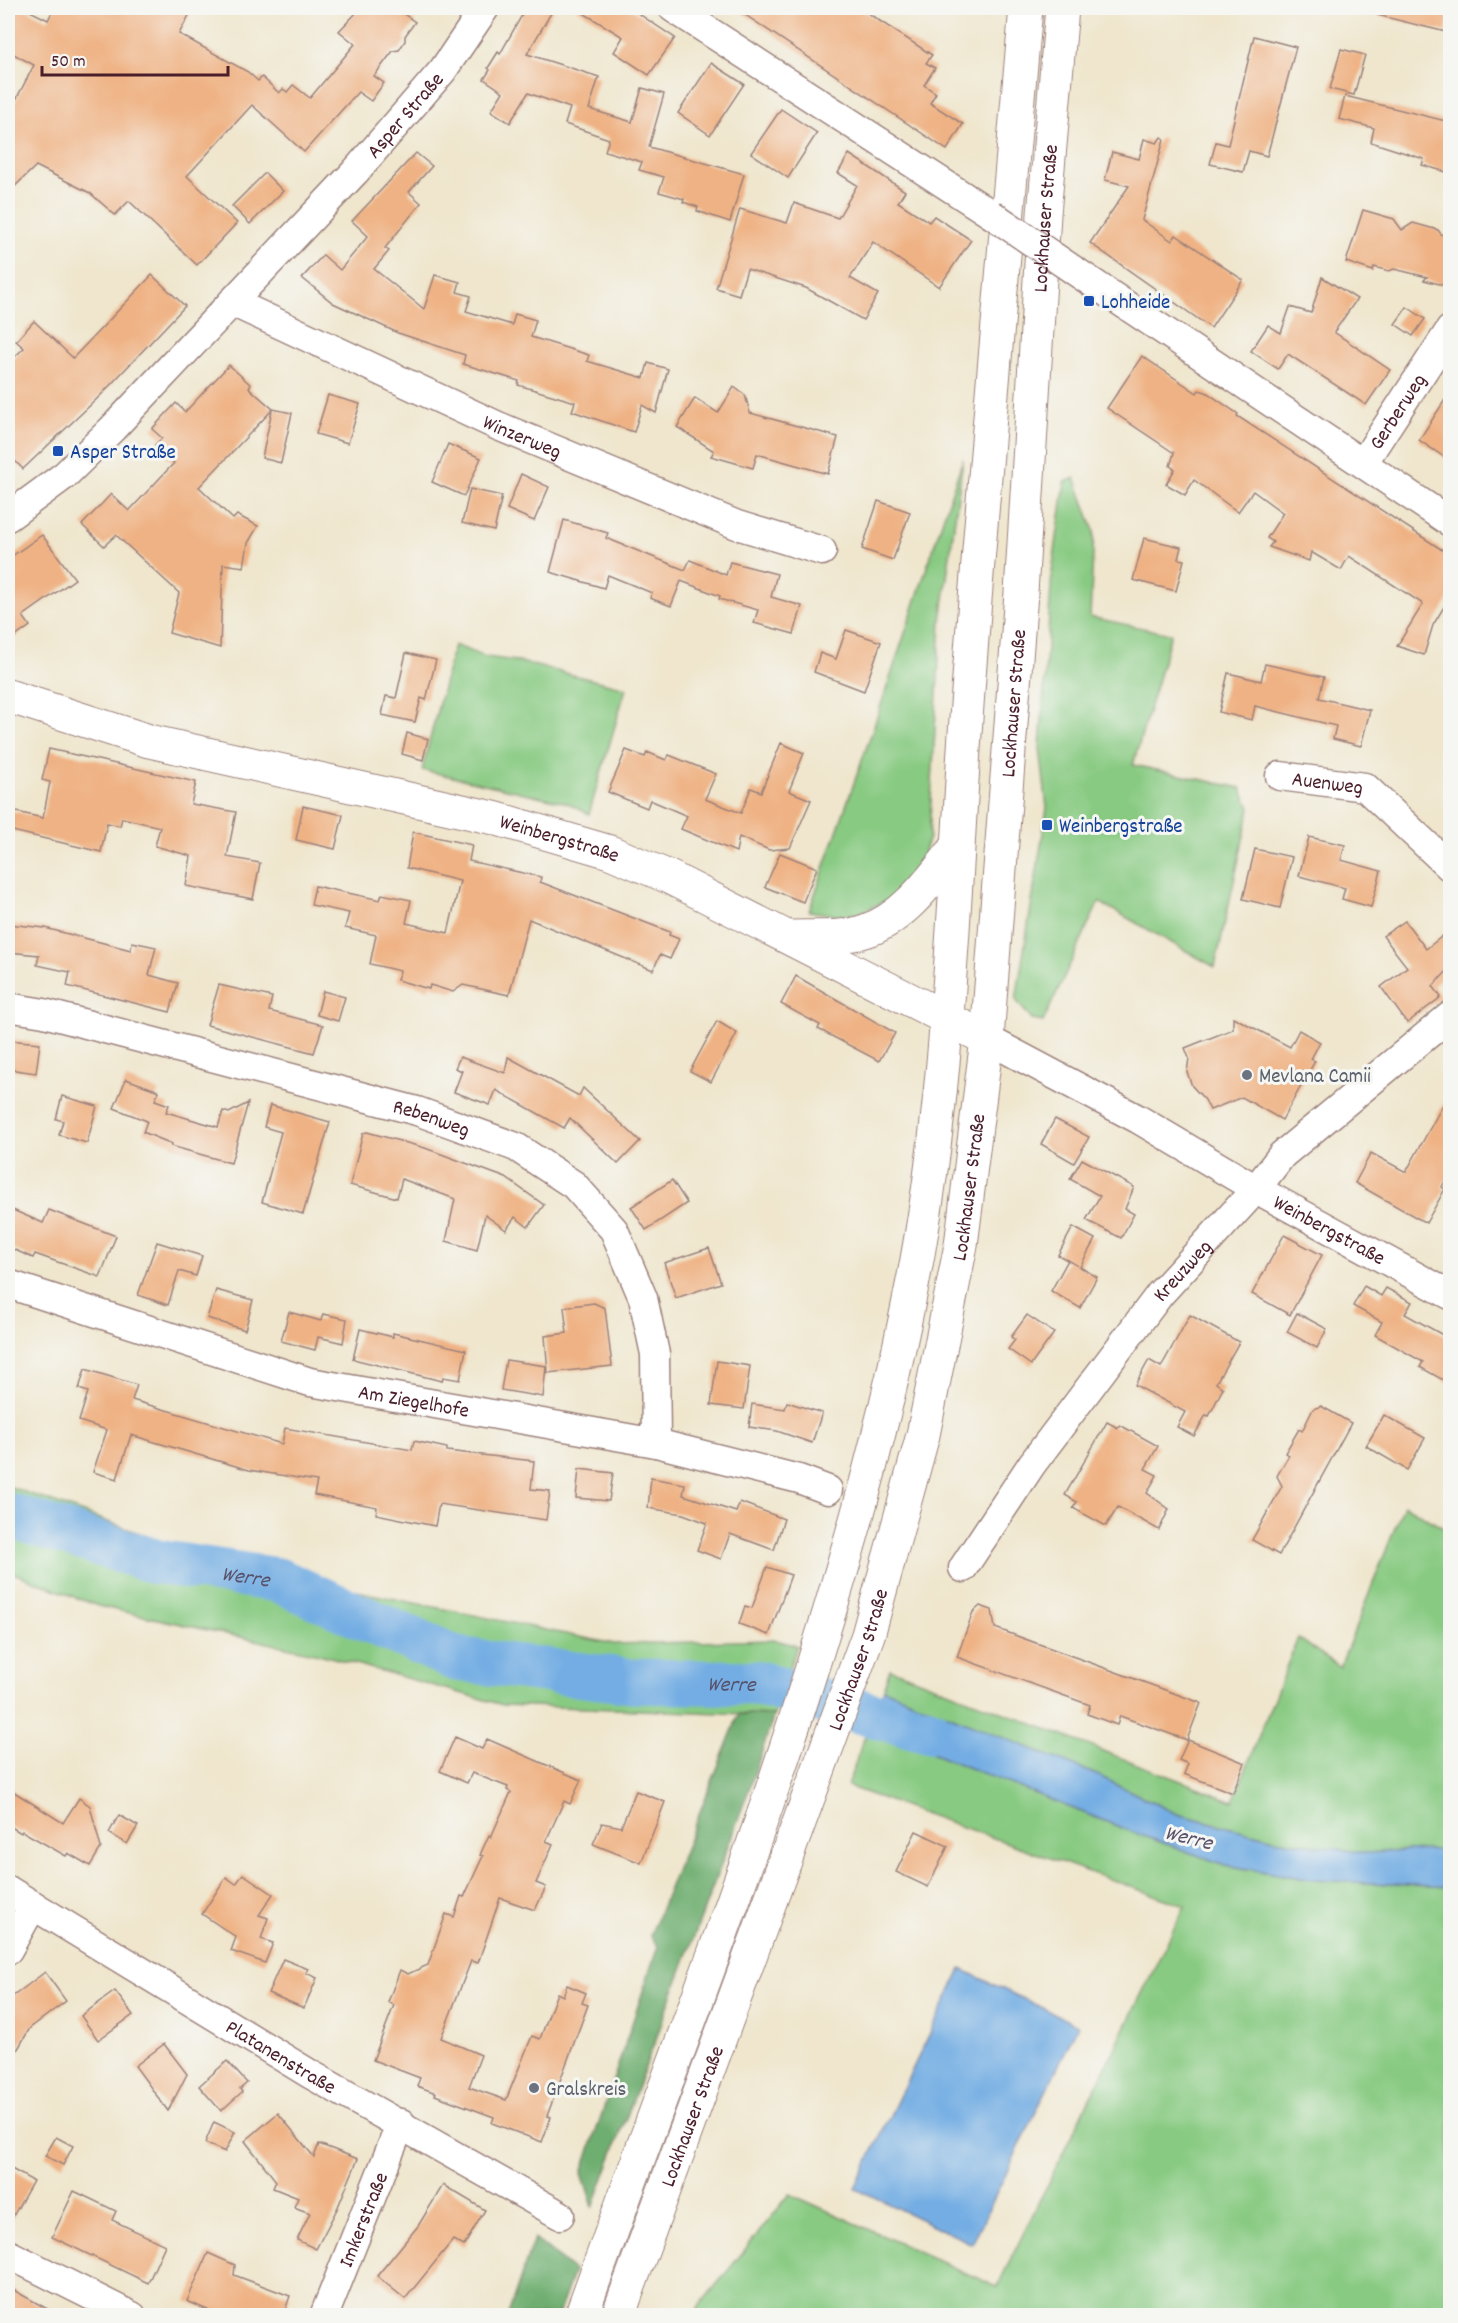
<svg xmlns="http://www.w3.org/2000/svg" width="1458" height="2323" font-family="Dekko,sans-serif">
  <rect width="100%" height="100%" fill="#f6f6f2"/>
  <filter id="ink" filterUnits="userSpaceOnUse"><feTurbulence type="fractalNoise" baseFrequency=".0167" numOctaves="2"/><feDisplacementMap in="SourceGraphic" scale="12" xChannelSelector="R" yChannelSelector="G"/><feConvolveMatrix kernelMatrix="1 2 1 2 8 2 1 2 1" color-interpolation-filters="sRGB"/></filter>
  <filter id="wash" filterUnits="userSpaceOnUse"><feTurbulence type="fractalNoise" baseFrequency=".008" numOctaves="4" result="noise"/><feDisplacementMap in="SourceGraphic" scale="24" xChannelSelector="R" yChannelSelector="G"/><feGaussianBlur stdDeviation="1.35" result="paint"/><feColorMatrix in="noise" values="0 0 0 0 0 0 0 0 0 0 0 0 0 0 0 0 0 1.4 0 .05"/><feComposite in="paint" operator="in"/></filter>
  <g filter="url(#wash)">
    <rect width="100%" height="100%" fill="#efe6cd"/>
    <g fill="#88ca82" stroke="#697456" stroke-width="1.5">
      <path d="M963 459 941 621 929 837 916 875 891 903 887 900C853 918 846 918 809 911L872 732Z"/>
      <polygon points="1075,478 1094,531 1090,617 1171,634 1133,765 1241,788 1250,808 1215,967 1099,902 1043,1022 1032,1020 1016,1000 1047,808 1040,748 1052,572 1065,482"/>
      <polygon points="454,645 486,657 516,661 626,688 589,814 568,803 422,770"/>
      <polygon points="8,1486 225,1564 614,1644 776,1640 797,1646 774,1715 503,1705 323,1655 98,1606 8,1571"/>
      <polygon points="1404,1505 1450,1532 1450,1849 1365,1853 1274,1839 1177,1814 1099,1776 883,1689 890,1669 1233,1801 1298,1638 1340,1667"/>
      <polygon points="868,1728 1130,1831 1225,1865 1313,1880 1450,1887 1450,2315 691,2316 790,2194 997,2287 1185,1906 847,1786"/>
    </g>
    <g fill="#6eae70" stroke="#5c664e" stroke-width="1.5">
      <polygon points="739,1714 774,1715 750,1787 593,2207 582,2173 658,1946 650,1936"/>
      <polygon points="534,2238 574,2271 558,2315 508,2315"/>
    </g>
    <g fill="#73ade3" stroke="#5e6687" stroke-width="1.5">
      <polygon points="883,1689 1099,1776 1177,1814 1274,1839 1365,1853 1450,1849 1450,1887 1313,1880 1225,1865 1130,1831 868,1728"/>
      <polygon points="961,1969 1078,2025 972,2244 855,2188"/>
    </g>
    <polygon fill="#efe6cd" points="884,1686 867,1730 865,1727 880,1688"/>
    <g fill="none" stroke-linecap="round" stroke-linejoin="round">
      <path stroke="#73ade3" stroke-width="45" id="s1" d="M8 1515 157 1562 278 1580 456 1659 631 1681 758 1683 931 1731"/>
    </g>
    <g id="blocks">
      <g fill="#efb284">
        <polygon points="8,8 24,8 48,20 54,8 193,8 179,34 248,72 258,81 262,77 279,93 283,89 287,92 293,85 310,98 355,44 339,31 361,8 401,8 401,12 415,22 405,36 405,41 399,50 393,51 374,76 384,83 371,101 358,92 304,152 252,105 187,176 237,223 197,265 129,201 115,215 90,193 36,166 8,193 8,115 34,65 8,51"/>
        <polygon points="526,8 554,8 527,54 599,77 589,109 632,122 642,88 664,94 649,147 744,174 730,222 697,211 698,207 683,202 684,199 659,192 664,177 639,170 642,162 605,151 609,139 565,124 570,108 528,93 510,123 491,111 503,92 484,79 490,70 488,68 498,52 500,54"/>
        <polygon points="575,8 630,8 675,38 649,75 614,52 623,37"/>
        <polygon points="735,8 860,8 932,55 926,63 935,68 924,85 936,93 930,103 963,124 947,150"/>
        <polygon points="1378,8 1450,8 1450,13 1446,32 1377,15"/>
        <polygon points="1254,36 1296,47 1267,156 1249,151 1243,172 1210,164 1216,142 1228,145"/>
        <polygon points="1341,49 1365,55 1354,95 1330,89"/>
        <polygon points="711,63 744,84 710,135 678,113"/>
        <polygon points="1345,96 1450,122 1450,173 1422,165 1424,159 1371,142 1374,128 1339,119"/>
        <polygon points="781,109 817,133 788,178 751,153"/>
        <polygon points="1161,137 1164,139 1142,220 1172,241 1176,235 1243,280 1211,328 1090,243 1129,186 1105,180 1112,152 1139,159 1144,139 1157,143"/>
        <polygon points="416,153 432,166 409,192 421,203 385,248 389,251 374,269 424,309 435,275 460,282 457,292 471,296 466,311 512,325 515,314 536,320 531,337 589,355 587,361 644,378 648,363 668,369 656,413 642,405 634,432 572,411 575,402 518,385 519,381 463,364 465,355 398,333 333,303 302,278 323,255 340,270 368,236 352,221"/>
        <polygon points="849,154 905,191 898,202 929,222 934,216 971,240 939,287 873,242 850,278 878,294 863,320 806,288 747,269 739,295 716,288 740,209 787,223 794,203 838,218 857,185 838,173"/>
        <polygon points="265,173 283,191 250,224 232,206"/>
        <polygon points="1363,210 1394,219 1402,230 1413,223 1438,230 1441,234 1450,237 1450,283 1447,286 1424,280 1427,277 1394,269 1389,271 1374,267 1373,271 1346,262"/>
        <polygon points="152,275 185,306 100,396 23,469 8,454 8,363 24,348 16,341 34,321 73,358"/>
        <polygon points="1322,277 1357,299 1334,332 1390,370 1366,405 1288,354 1278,369 1251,351 1268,325 1281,333 1290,307 1311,313"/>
        <polygon points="1407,307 1425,319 1413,336 1395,324"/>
        <polygon points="1142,356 1197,393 1199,390 1206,392 1238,414 1237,416 1450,555 1450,597 1433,625 1424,655 1397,646 1423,604 1349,556 1341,570 1311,552 1309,561 1269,547 1273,542 1267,538 1283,513 1253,491 1238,512 1194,480 1185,495 1166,484 1175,469 1170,466 1174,453 1107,408"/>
        <polygon points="229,365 251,385 249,388 273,409 292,413 281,463 262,458 272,410 199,487 233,519 237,515 258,526 248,543 244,567 223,564 220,648 169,633 179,593 116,535 104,546 82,525 111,494 129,511 174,463 155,445 162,438 152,429 176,403 185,412"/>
        <polygon points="734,387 745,395 750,413 838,437 828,474 757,454 753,468 711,456 714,451 677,427 695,398 718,413"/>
        <polygon points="1450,392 1450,461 1419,440"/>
        <polygon points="328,395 360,404 348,443 316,434"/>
        <polygon points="448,444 481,458 464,496 432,482"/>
        <polygon points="521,474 549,487 534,521 507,509"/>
        <polygon points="470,489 502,496 494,531 462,523"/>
        <polygon points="878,501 910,512 893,560 862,549"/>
        <polygon points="564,520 608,533 606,538 685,570 690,560 726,575 730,562 777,574 771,597 802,606 794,634 754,623 758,610 719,599 720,596 681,581 671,606 650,598 652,593 608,575 604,588 550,572"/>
        <polygon points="42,535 75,579 23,616 30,626 8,642 8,559"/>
        <polygon points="1144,538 1181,547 1178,559 1184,560 1176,591 1133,580"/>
        <polygon points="846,630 881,642 864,691 814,672 820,653 836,659"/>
        <polygon points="406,653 436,660 426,700 421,698 415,722 382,715 386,696 396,698"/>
        <polygon points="1265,664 1324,677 1319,698 1370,710 1361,746 1333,739 1336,726 1255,706 1252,720 1219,712 1228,673 1261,681"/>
        <polygon points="407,733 428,739 423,760 402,754"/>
        <polygon points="781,743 804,753 789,791 811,800 790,848 769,850 739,837 736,852 681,829 687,816 650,800 647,808 608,792 626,750 645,757 647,752 666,760 669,755 716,774 705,799 741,813 751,788 761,792"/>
        <polygon points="49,749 196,782 191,804 236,812 227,857 260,863 253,899 186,886 191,856 155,846 160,827 122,818 120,826 107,823 101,852 8,830 8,810 43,818 50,782 42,780"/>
        <polygon points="303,806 343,815 335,849 296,840"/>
        <polygon points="413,832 472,845 469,861 541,877 540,882 670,932 669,935 679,939 670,959 660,955 653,970 529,919 509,995 463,985 453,992 430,985 429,989 397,980 400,971 370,964 376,935 345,928 349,913 311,905 315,886 380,900 382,894 411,900 406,923 448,933 460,881 407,868"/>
        <polygon points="1309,837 1345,845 1341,860 1381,871 1371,907 1342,899 1345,888 1299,876"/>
        <polygon points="1255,849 1292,857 1280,908 1243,899"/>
        <polygon points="780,853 817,868 803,902 765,887"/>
        <polygon points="1405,921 1426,949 1450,930 1450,968 1433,986 1441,997 1407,1023 1381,987 1407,967 1383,936"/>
        <polygon points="8,924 45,928 131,950 132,942 156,947 149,975 178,983 170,1012 67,986 70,972 37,965 39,955 8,952"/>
        <polygon points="796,976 895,1033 879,1061 818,1029 820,1025 781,1004"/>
        <polygon points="219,985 272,997 269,1011 323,1025 314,1053 207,1025"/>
        <polygon points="323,991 345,997 338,1021 317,1015"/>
        <polygon points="1233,1017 1290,1047 1299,1030 1320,1042 1311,1059 1315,1061 1282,1120 1242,1097 1210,1110 1205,1100 1192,1086 1187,1072 1189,1058 1185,1048 1233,1029"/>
        <polygon points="717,1021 737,1033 711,1082 690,1071"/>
        <polygon points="8,1040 40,1043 36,1073 8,1069"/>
        <polygon points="460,1057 505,1073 508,1057 579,1096 583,1088 640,1141 618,1164 570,1118 564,1128 496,1090 490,1105 454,1092 462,1071 455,1068"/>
        <polygon points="126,1079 159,1091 155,1100 169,1105 166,1112 218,1127 223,1111 229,1113 248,1103 231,1163 171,1146 172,1144 143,1132 147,1121 114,1108"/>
        <polygon points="1450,1092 1450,1173 1442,1187 1445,1189 1426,1223 1355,1183 1371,1153 1406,1172"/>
        <polygon points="62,1096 97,1106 87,1143 59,1135 63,1121 56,1119"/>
        <polygon points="270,1105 330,1122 303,1214 262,1202 281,1132 264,1127"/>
        <polygon points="1055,1119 1089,1137 1074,1163 1041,1144"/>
        <polygon points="367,1132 425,1148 506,1178 544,1205 528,1227 515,1217 506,1230 485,1215 477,1250 446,1241 455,1199 402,1179 397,1198 350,1185 363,1133"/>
        <polygon points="1082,1159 1134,1187 1125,1209 1134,1214 1121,1238 1086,1220 1100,1196 1070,1179"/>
        <polygon points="672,1180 687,1203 646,1230 631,1207"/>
        <polygon points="8,1208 43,1223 49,1210 116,1236 100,1277 35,1254 33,1258 8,1247"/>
        <polygon points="1073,1227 1095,1239 1080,1267 1097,1277 1080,1308 1051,1291 1068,1260 1078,1266 1058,1255"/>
        <polygon points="1284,1235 1322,1255 1290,1315 1252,1294"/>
        <polygon points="157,1242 202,1256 196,1276 179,1271 168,1305 138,1295"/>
        <polygon points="709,1248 721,1283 676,1298 664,1263"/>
        <polygon points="1364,1286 1381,1296 1386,1288 1412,1302 1405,1314 1450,1339 1450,1384 1420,1367 1423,1362 1375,1335 1382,1322 1353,1306"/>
        <polygon points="216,1290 253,1300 245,1330 207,1318"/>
        <polygon points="594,1303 605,1308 612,1366 548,1373 545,1336 567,1333 564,1307"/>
        <polygon points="289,1312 321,1321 323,1314 347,1319 343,1343 318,1337 315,1350 281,1341"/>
        <polygon points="1297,1313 1327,1329 1317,1348 1287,1332"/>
        <polygon points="1027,1315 1054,1333 1031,1365 1008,1349 1015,1340 1011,1337"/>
        <polygon points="1190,1315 1239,1342 1216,1383 1223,1388 1209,1416 1206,1415 1194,1436 1177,1427 1185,1412 1135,1385 1149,1360 1161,1367"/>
        <polygon points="360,1329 393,1337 393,1333 466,1350 460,1380 443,1377 442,1381 353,1359"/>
        <polygon points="506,1360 546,1366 543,1397 501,1390"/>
        <polygon points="717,1361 750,1366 744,1409 711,1405"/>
        <polygon points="85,1369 137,1385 132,1400 282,1444 285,1428 412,1450 414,1441 447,1448 447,1451 534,1461 531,1489 550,1491 546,1520 439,1504 435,1526 376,1514 377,1507 314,1495 317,1481 249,1470 131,1435 117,1479 93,1472 107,1430 79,1421 88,1392 79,1389"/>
        <polygon points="787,1402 822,1413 812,1443 777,1431 749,1427 752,1404 785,1409"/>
        <polygon points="1321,1406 1351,1423 1279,1555 1252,1540 1282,1486 1277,1476 1289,1455 1285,1453 1299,1429 1302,1431 1313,1409"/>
        <polygon points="1384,1415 1425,1438 1407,1470 1366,1446"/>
        <polygon points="1107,1422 1118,1428 1120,1425 1158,1446 1145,1469 1157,1475 1147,1493 1169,1509 1159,1530 1118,1507 1106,1526 1073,1508 1077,1502 1065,1495"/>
        <polygon points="579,1469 613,1473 609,1501 576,1498"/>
        <polygon points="651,1478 685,1484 683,1495 736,1512 740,1502 784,1519 774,1550 730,1534 721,1559 697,1550 707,1523 683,1514 648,1508"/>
        <polygon points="767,1567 791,1575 769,1635 739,1624 745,1606 752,1608"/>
        <polygon points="980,1606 992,1610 995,1628 1201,1703 1187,1740 1120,1716 1117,1725 1087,1714 1090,1705 957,1657 973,1612"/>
        <polygon points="455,1737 482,1749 487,1739 581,1780 570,1804 564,1801 546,1841 553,1844 536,1883 546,1887 535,1910 500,1898 478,1963 471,1961 441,2038 481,2055 469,2087 506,2100 532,2036 540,2039 557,1993 563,1996 567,1985 586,1993 582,2003 588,2005 547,2116 551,2117 542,2142 492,2123 494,2117 435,2095 436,2093 417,2086 420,2078 373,2060 394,2005 388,2002 400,1970 408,1974 428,1965 446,1914 454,1917 461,1896 464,1897 483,1856 480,1855 489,1835 491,1837 511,1792 507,1790 508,1787 472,1773 467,1783 440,1771"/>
        <polygon points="1188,1740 1245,1763 1233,1793 1184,1774 1188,1764 1179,1760"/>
        <polygon points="8,1788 63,1823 79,1798 90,1806 101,1848 90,1866 68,1853 66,1856 22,1831 21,1833 8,1825"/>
        <polygon points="636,1791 665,1802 641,1863 593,1844 602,1823 621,1827"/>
        <polygon points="119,1815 138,1826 127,1844 109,1833"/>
        <polygon points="916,1831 948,1846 928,1887 896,1872"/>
        <polygon points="243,1874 273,1894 259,1915 268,1918 261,1939 273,1943 265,1963 231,1951 236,1937 202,1914 226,1877 236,1884"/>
        <polygon points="283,1959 308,1969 306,1973 317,1978 304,2008 268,1993"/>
        <polygon points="45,1972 66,2001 30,2028 8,2066 8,2000"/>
        <polygon points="115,1991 133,2015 98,2040 81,2016"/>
        <polygon points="164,2044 187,2074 168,2111 135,2066"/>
        <polygon points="227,2061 247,2083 240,2089 242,2092 221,2111 199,2086"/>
        <polygon points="278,2113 314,2157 319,2144 358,2159 337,2209 316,2249 297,2240 310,2213 294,2207 298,2198 273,2188 276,2181 245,2141"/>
        <polygon points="214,2122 235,2132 225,2152 205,2143"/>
        <polygon points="56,2137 73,2146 63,2165 45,2156"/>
        <polygon points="8,2167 33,2181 8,2225"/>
        <polygon points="443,2185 485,2210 464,2246 453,2240 405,2299 377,2276 418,2226"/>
        <polygon points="74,2191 116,2211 112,2220 165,2245 148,2283 52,2237"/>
        <polygon points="208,2253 235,2265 234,2275 290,2296 283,2316 221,2316 187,2301"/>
        <polygon points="8,2287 60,2316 8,2316"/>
      </g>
    </g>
  </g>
  <g filter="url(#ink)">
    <use href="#blocks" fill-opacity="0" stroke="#9c827c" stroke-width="1.5"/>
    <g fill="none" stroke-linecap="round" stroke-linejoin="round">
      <defs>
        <g id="minor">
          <polyline points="673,8 991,214"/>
          <polyline points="1075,271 1450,522"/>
          <path id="s2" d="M232 302 498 426 737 525 822 551"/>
          <path id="s3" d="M1363 463 1450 330"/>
          <path id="s4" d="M8 517 65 475 112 429 355 172 443 70 485 8"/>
          <path id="s5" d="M1280 776 1365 787 1450 867"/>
          <path id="s6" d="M8 1007 44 1013 417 1111 516 1147 574 1185 614 1230 643 1298 655 1354 656 1443"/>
          <path id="s7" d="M987 1039 1138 1119 1256 1189 1450 1295"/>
          <path id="s8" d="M8 1284 310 1382 656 1443 799 1479 828 1490"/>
          <path id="s9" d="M963 1568 1032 1464 1160 1294 1256 1189 1282 1155 1450 1016"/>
          <path id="s10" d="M8 1890 310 2074 560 2215"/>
          <polyline points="8,1950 33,1905"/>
          <polyline points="8,2254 132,2316"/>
          <path id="s11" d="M324 2316 401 2123"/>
        </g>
        <g id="tertiary">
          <path id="s12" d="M8 696 149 741 494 818 610 852 669 877 987 1039"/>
          <path d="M790 937C813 936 842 939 865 931 904 919 933 877 957 847"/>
        </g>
        <g id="secondary">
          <path d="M581 2316C703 1977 842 1641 912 1286 949 1100 953 907 966 719 983 481 1005 244 1026 8"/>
          <path id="s13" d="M618 2316 868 1635 923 1435 961 1245 987 1039 1021 593 1044 214 1062 8"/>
        </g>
      </defs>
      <use href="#minor" stroke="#9c827c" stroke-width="31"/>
      <use href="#tertiary" stroke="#9c827c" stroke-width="35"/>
      <use href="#secondary" stroke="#9c827c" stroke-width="35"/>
      <use href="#minor" stroke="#fff" stroke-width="28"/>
      <use href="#tertiary" stroke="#fff" stroke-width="33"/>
      <use href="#secondary" stroke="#fff" stroke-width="33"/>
      <defs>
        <polyline id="minor-bridge" points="991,214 1075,271"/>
      </defs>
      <use href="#minor-bridge" stroke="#9c827c" stroke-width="31" stroke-linecap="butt"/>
      <use href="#minor-bridge" stroke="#fff" stroke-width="28"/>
    </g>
  </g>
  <g fill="#1a4fb4" stroke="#f6f6f2" stroke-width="2">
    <rect x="1083" y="295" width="12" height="12" rx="3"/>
    <rect x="52" y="445" width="12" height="12" rx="3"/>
    <rect x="1041" y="819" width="12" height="12" rx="3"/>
  </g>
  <g fill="#6b7280" stroke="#f6f6f2" stroke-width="2">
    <circle cx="1247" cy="1075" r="6"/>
    <circle cx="534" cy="2088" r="6"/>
  </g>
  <g text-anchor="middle" stroke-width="6" stroke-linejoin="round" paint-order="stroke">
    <g font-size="21" fill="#4a1f2b" stroke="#f6f6f2">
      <text dy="7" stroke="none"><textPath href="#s4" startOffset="566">Asper Straße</textPath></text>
      <text dy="7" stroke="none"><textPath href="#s13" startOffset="2157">Lockhauser Straße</textPath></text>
      <text dy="7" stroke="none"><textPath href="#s3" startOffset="62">Gerberweg</textPath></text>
      <text dy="7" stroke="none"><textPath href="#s2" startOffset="320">Winzerweg</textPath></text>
      <text dy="7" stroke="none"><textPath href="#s13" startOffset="1671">Lockhauser Straße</textPath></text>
      <text dy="7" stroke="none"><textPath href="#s5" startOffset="48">Auenweg</textPath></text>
      <text dy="7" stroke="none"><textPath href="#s12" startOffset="570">Weinbergstraße</textPath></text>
      <text dy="7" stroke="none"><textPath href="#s6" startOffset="438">Rebenweg</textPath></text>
      <text dy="7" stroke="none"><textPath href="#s13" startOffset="1185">Lockhauser Straße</textPath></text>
      <text dy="7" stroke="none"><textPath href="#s7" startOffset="392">Weinbergstraße</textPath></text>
      <text dy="7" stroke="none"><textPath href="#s9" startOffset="370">Kreuzweg</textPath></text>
      <text dy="7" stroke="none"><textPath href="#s8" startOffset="423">Am Ziegelhofe</textPath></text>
      <text dy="7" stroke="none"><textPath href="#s13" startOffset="699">Lockhauser Straße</textPath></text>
      <text dy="7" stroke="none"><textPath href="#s10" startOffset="320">Platanenstraße</textPath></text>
      <text dy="7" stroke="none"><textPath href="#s13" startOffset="213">Lockhauser Straße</textPath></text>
      <text dy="7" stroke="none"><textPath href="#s11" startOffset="104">Imkerstraße</textPath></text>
    </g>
    <g font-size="21" fill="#164399" stroke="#f6f6f2" text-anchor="start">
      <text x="1101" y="308">Lohheide</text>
      <text x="70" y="458">Asper Straße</text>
      <text x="1059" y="832">Weinbergstraße</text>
    </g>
    <g font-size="21" fill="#5b616d" stroke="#f6f6f2" text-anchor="start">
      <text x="1259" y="1082">Mevlana Camii</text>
      <text x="546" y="2095">Gralskreis</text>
    </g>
    <g font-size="22" font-style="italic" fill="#58516b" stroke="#f6f6f2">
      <text dy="8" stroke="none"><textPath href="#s1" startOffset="246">Werre</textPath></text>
      <text dy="8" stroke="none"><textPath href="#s1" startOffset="750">Werre</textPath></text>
      <text transform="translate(1189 1836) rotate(14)" y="8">Werre</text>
    </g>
  </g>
  <rect width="1458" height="2323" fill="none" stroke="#f6f6f2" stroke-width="30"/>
  <path d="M42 66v9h186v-9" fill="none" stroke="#4a1f2b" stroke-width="3"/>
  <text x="51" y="66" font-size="18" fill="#4a1f2b" stroke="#f6f6f2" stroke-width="4.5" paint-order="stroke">50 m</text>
</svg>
